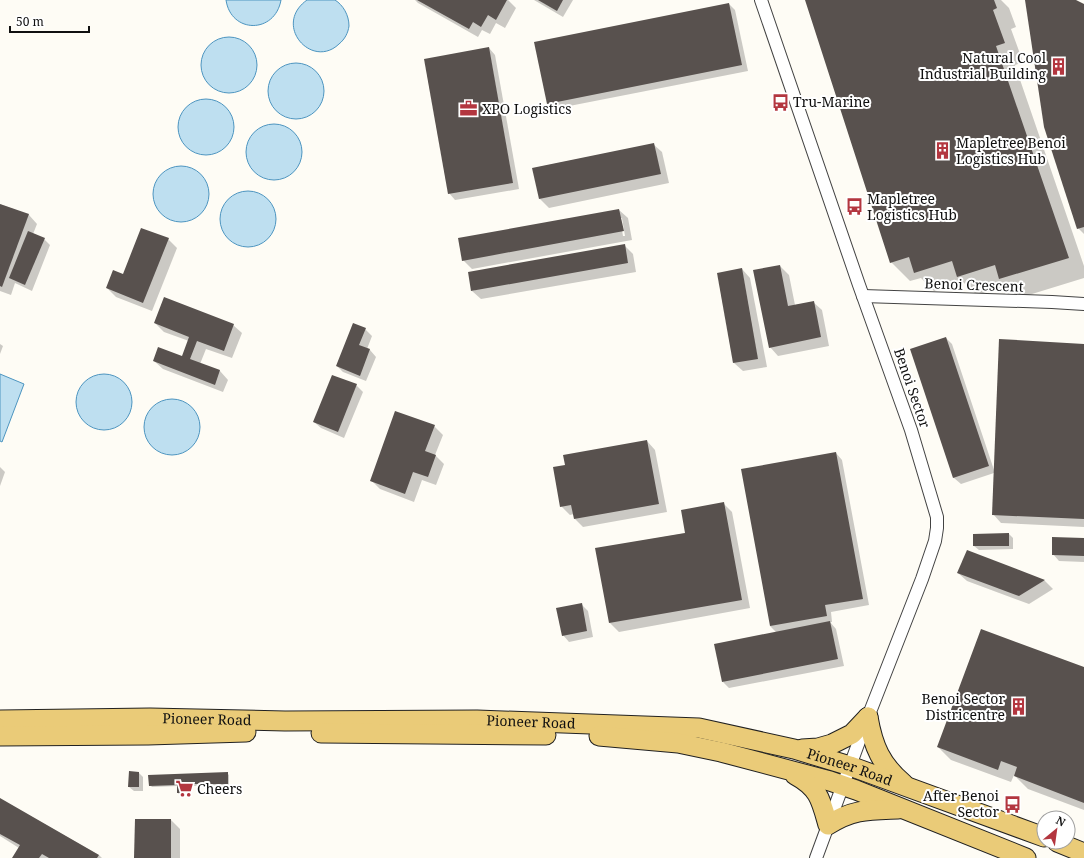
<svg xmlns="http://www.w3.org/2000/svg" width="1084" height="858" font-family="'Noto Serif',serif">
  <rect width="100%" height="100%" fill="#fefcf5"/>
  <g fill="#bedff0" stroke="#4d95c0">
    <path d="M226 0H281C275 34 231 34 226 0Z"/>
    <path d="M307 0H335C343 5 349 15 349 26 348 33 345 39 339 44 312 70 272 25 307 0Z"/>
    <circle cx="229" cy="65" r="28"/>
    <circle cx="296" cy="91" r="28"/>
    <circle cx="206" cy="127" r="28"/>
    <circle cx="274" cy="152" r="28"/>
    <circle cx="181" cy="194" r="28"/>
    <circle cx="248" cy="219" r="28"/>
    <polygon points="0,374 24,384 2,442 0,441"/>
    <circle cx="104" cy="402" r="28"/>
    <circle cx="172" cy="427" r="28"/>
  </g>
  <g fill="#0003" fill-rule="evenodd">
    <polygon points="415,0 508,0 516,8 505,28 496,23 490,34 482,30 478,37 418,3"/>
    <polygon points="534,0 573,0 563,17"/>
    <polygon points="806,0 1001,0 1009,8 1016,27 1011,29 1023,62 1015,65 1084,266 1084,278 1019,298 1007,286 977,295 963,282 934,291 921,278 910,281 891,262"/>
    <polygon points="1026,0 1074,0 1084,5 1084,234 1078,228"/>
    <polygon points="729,4 735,10 748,71 554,109 548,103"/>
    <polygon points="489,48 495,55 519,189 455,200 449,193"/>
    <polygon points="653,144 662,152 669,183 549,208 540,199 534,168"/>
    <polygon points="0,204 29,215 37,224 33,234 44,239 50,245 32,291 15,283 11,295 0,291"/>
    <path d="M619 210 628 218 632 240 472 269 463 260ZM620 218H622L625 236H623Z"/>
    <polygon points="168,239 177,248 152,311 116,297 107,288"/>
    <polygon points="625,246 633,254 636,272 481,299 472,291"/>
    <polygon points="780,266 789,275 795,305 813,302 822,310 829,346 778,356 770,347"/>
    <polygon points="742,269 750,278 767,367 743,371 734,363"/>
    <polygon points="155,323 233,325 242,333 232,358 206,349 200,364 220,371 228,380 223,392 163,369 154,361 183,357 189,341 164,332"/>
    <polygon points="365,329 372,336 367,349 370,350 376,357 366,381 343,372 337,366"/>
    <polygon points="946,338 952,344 994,470 1084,345 1084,527 1001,523 993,514 994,473 961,484 954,478"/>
    <polygon points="0,344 3,346 0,354"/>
    <polygon points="356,385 363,392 344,438 321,428 314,422"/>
    <polygon points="434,426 443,435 435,455 444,464 436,485 422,480 414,502 380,489 371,480"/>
    <polygon points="647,441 655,450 667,512 583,527 575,519 574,514 570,515 561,506 566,466"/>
    <polygon points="836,453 842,460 869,605 831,612 832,622 830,622 836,629 844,666 729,688 723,682 777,633 770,626"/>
    <polygon points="0,467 5,472 0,486"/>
    <polygon points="723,503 732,512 750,608 619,632 610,623 596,549 686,533"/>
    <polygon points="1009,534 1013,538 1013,549 979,550 974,546"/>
    <polygon points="1084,539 1084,562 1059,561 1053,554"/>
    <polygon points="967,552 1045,581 1053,589 1029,604 967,581 958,573"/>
    <polygon points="581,604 588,611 593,637 569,642 563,635"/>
    <polygon points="1084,668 1084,810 1028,789 1014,775 1011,782 951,760 938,747"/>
    <polygon points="139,773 143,777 143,791 134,791 129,787"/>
    <polygon points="227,773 229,775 229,785 191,786 192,794 180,795 178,793 178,786 152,787 150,785"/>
    <polygon points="0,799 99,855 102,858 13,858 19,848 0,836"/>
    <polygon points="171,820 180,829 180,858 135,858"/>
  </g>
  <g fill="#58514e">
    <polygon points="417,0 507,0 496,20 488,15 481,27 473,22 469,29"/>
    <polygon points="538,0 563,0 557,11"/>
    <polygon points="805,0 994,0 997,8 993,10 1005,43 996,46 1069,258 999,279 995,265 957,277 952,261 914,273 909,257 890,263"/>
    <polygon points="1025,0 1076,0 1084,4 1084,227 1077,229 1044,127"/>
    <polygon points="729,3 742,65 547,104 534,42"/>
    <polygon points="489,47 513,183 448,194 424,59"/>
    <polygon points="654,143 661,174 539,199 532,168"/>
    <polygon points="0,204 29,214 2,287 0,286"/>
    <polygon points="619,209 624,231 462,261 458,238"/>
    <polygon points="141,228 169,238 143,303 106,288 113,270 123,274"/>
    <polygon points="28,231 45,238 25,285 9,278"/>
    <polygon points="625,244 628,263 471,291 468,272"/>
    <polygon points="780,265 788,306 814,301 821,337 769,348 753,270"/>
    <polygon points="742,268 758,359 733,363 717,273"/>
    <polygon points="164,297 234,324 224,351 197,341 190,359 220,370 215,385 153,361 158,347 182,356 189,337 154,323"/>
    <polygon points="353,323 366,328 359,345 370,349 360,376 336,366"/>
    <polygon points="946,337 989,466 953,478 910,349"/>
    <polygon points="999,339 1084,344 1084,519 992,515"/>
    <polygon points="332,375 357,384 338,432 313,422"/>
    <polygon points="395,411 435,425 425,451 436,455 428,477 413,472 405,494 370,481"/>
    <polygon points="647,440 659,504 574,519 571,505 560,507 553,467 565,465 563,455"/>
    <polygon points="836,452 863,599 825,605 827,616 770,626 741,469"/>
    <polygon points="724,502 742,600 609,623 595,548 685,533 681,510"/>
    <polygon points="1009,533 1009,546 973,546 973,534"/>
    <polygon points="1052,537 1084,538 1084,556 1052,555"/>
    <polygon points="967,550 1045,580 1019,596 957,573"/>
    <polygon points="582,603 587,631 562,636 556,608"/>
    <polygon points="830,621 838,659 722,682 714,644"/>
    <polygon points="981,629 1084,667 1084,803 1014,776 1017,767 1001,761 998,770 937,747"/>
    <polygon points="129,771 139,772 139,787 128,787"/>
    <polygon points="228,772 228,784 190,784 190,793 177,793 177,785 149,786 148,775"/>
    <polygon points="0,798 99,855 97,858 49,858 42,854 39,858 12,858 20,845 0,834"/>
    <polygon points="135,819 171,819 171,858 134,858"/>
  </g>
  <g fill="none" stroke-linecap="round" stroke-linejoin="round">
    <defs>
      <g id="minor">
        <polyline points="761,0 859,285 911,430 937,517 937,528 935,541 922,579 868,717 816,858"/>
        <polyline points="863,296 1052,302 1084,304"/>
      </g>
      <g id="primary">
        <path d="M868 717C873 746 881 765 904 784"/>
        <path id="s1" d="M0 720 150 718 285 721 477 720 699 728 794 749 850 766 1044 837"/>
        <polyline points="321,733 546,735"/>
        <polyline points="0,736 148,735 246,732"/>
        <polyline points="599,736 678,743 721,752 830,781 856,790 1026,858"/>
        <polyline points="802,749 818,748 832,744 852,734 868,717"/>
        <path d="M795 775C819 788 821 800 828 825 853 809 869 810 898 809"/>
        <polyline points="1057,842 1084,853"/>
      </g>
    </defs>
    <use href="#minor" stroke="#434343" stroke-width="14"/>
    <use href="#primary" stroke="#212121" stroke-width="21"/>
    <use href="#minor" stroke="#fff" stroke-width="12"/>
    <use href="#primary" stroke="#eacb78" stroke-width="19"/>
  </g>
  <defs>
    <symbol id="building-bare" viewBox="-9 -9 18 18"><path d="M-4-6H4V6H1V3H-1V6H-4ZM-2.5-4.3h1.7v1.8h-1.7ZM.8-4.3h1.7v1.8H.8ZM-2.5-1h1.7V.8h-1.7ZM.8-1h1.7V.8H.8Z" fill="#b3363f" stroke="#fff" stroke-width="2.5" paint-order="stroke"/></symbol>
    <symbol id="bus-bare" viewBox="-9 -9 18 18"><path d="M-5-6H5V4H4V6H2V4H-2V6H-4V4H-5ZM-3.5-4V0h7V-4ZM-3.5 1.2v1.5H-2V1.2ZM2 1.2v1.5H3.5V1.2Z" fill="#b3363f" stroke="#fff" stroke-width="2.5" paint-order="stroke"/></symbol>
    <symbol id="office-bare" viewBox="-9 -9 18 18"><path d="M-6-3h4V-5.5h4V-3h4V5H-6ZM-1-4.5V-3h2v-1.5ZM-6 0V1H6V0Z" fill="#b3363f" stroke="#fff" stroke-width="2.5" paint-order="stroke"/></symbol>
    <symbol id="supermarket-bare" viewBox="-9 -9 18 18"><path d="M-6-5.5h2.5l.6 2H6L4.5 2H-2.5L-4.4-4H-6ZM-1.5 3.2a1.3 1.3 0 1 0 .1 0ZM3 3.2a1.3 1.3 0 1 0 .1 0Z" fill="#b3363f" stroke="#fff" stroke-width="2.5" paint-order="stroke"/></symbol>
  </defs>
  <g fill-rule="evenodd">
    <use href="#building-bare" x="1046" y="54" width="25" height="25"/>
    <use href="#bus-bare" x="768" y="90" width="25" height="25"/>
    <use href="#office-bare" x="456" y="96" width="25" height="25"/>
    <use href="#building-bare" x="930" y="138" width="25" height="25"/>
    <use href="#bus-bare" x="842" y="194" width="25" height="25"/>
    <use href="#building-bare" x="1006" y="694" width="25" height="25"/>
    <use href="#supermarket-bare" x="172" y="776" width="25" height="25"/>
    <use href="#bus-bare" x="1000" y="792" width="25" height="25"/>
  </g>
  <g text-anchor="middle" stroke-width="4" stroke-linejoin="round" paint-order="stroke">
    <g font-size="14" fill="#101010" stroke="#fff" text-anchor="start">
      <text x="1046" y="63" text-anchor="end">Natural Cool<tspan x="1046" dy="16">Industrial Building</tspan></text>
      <text x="793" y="107">Tru-Marine</text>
      <text x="482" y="114">XPO Logistics</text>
      <text x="956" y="148">Mapletree Benoi<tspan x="956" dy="16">Logistics Hub</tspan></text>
      <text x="867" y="204">Mapletree<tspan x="867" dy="16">Logistics Hub</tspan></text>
      <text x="1005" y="704" text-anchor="end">Benoi Sector<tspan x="1005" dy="16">Districentre</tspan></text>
      <text x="197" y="794">Cheers</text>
      <text x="999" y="801" text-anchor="end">After Benoi<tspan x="999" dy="16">Sector</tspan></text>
    </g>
    <g font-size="14" fill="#101010" stroke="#fff">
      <text transform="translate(974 285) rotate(2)" y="5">Benoi Crescent</text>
      <text transform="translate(912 388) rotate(71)" y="5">Benoi Sector</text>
      <text dy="5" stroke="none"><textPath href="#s1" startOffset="207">Pioneer Road</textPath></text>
      <text dy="5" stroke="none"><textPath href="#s1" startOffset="531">Pioneer Road</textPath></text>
      <text dy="5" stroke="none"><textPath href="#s1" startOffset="855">Pioneer Road</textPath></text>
    </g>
  </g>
  <g transform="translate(1056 830) rotate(29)"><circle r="19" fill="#ffffff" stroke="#9f9f9f"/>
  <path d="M0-3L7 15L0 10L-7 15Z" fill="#b3363f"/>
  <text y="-6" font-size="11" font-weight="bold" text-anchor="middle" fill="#101010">N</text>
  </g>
  <path d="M10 26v6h79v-6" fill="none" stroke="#101010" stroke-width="2"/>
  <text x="16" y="26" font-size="12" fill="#101010" stroke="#ffffff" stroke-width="3" paint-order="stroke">50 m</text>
</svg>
